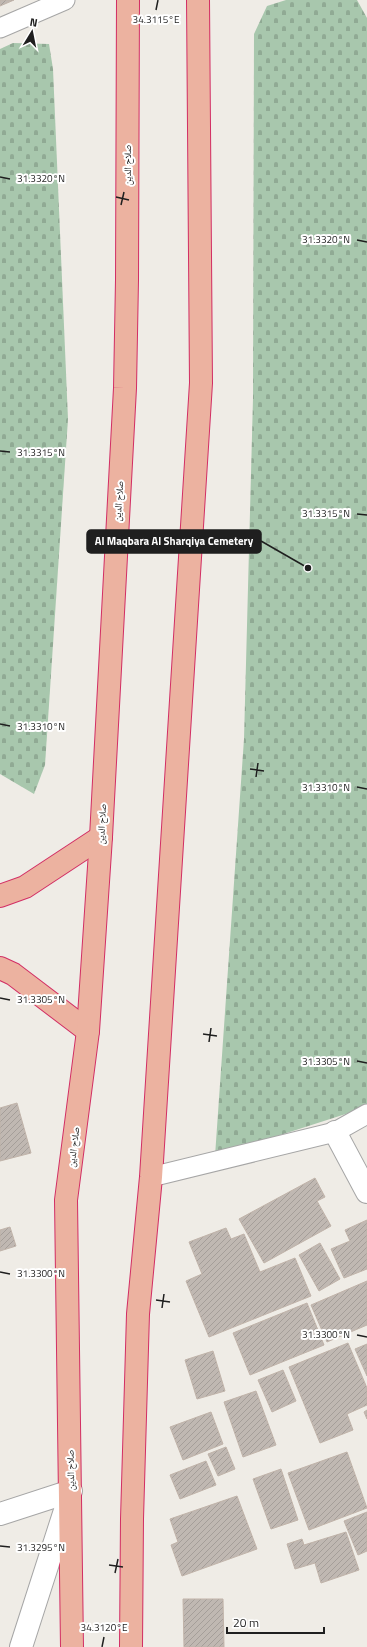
<svg xmlns="http://www.w3.org/2000/svg" width="367" height="1647" font-family="'Titillium Web','Noto Naskh Arabic',sans-serif">
  <defs>
    <pattern id="cemetery-stones" width="16" height="16" patternUnits="userSpaceOnUse"><rect width="16" height="16" fill="#a8c7ad"/><path d="M2 7V4a2 2 0 0 1 4 0v3zM10 15v-3a2 2 0 0 1 4 0v3z" fill="#90aa94"/></pattern>
    <pattern id="building-hatch" width="6" height="6" patternUnits="userSpaceOnUse"><rect width="6" height="6" fill="#c0b8b2"/><path d="M-1 1l2-2M0 6l6-6M5 7l2-2" fill="none" stroke="#a59e99"/></pattern>
  </defs>
  <rect width="100%" height="100%" fill="#efece6"/>
  <g fill="url(#cemetery-stones)">
    <polygon points="286,0 357,0 367,18 367,1104 355,1111 215,1156 244,739 253,398 254,34 267,6"/>
    <polygon points="13,43 49,44 53,69 68,419 45,765 34,794 0,774 0,49"/>
  </g>
  <g fill="url(#building-hatch)" stroke="#c0b3a9">
    <polygon points="0,0 14,0 0,6"/>
    <polygon points="17,1103 31,1153 0,1161 0,1108"/>
    <polygon points="315,1178 325,1197 317,1201 331,1226 264,1263 239,1219"/>
    <polygon points="367,1220 367,1269 344,1278 331,1249 350,1241 345,1230"/>
    <polygon points="10,1227 16,1246 0,1251 0,1230"/>
    <polygon points="226,1228 231,1239 244,1234 260,1272 295,1258 311,1296 209,1337 186,1281 202,1274 189,1242"/>
    <polygon points="320,1243 340,1279 319,1291 299,1255"/>
    <polygon points="367,1281 367,1325 327,1342 311,1305"/>
    <polygon points="307,1303 324,1345 250,1375 233,1333"/>
    <polygon points="348,1343 367,1388 367,1405 347,1414 353,1430 320,1443 289,1367"/>
    <polygon points="367,1344 367,1376 355,1349"/>
    <polygon points="213,1351 225,1391 197,1399 185,1360"/>
    <polygon points="283,1370 296,1401 272,1412 258,1380"/>
    <polygon points="256,1391 276,1445 243,1457 224,1402"/>
    <polygon points="367,1410 367,1419 364,1412"/>
    <polygon points="211,1412 223,1444 183,1460 170,1427"/>
    <polygon points="226,1447 235,1469 218,1476 208,1454"/>
    <polygon points="347,1452 367,1508 309,1530 288,1473"/>
    <polygon points="206,1461 216,1485 180,1499 170,1475"/>
    <polygon points="281,1469 298,1520 271,1529 253,1479"/>
    <polygon points="237,1496 257,1549 182,1576 171,1545 178,1542 170,1519"/>
    <polygon points="367,1512 367,1551 358,1555 344,1521"/>
    <polygon points="346,1532 359,1570 321,1583 315,1563 295,1569 287,1544 302,1539 304,1545"/>
    <polygon points="183,1599 223,1599 224,1647 184,1647"/>
  </g>
  <g fill="none" stroke-linecap="round" stroke-linejoin="round">
    <defs>
      <g id="service">
        <polyline points="0,28 65,0"/>
        <polyline points="151,1177 335,1132 367,1114"/>
      </g>
      <g id="minor">
        <polyline points="335,1132 367,1192"/>
        <polyline points="0,1514 71,1491"/>
        <polyline points="21,1647 69,1498"/>
      </g>
      <g id="trunk">
        <polyline points="0,896 25,887 101,837"/>
        <polyline points="0,968 13,974 88,1031"/>
        <polyline points="72,1647 66,1200 88,1031 101,837 125,388 127,280 128,0"/>
        <polyline points="131,1647 132,1519 138,1314 151,1177 201,383 198,0"/>
      </g>
    </defs>
    <use href="#service" stroke="#a6a6a6" stroke-width="21"/>
    <use href="#minor" stroke="#a6a6a6" stroke-width="24"/>
    <use href="#trunk" stroke="#d22e64" stroke-width="24"/>
    <use href="#service" stroke="#fff" stroke-width="19"/>
    <use href="#minor" stroke="#fff" stroke-width="22"/>
    <use href="#trunk" stroke="#ecb2a0" stroke-width="22"/>
  </g>
  <path fill="none" stroke="#1f1f1f" stroke-width="1.5" d="M156 10 158 0M0 177 10 179M116 197 129 200M121 205 124 192M357 240 367 242M0 451 10 452M357 514 367 515M0 724 10 726M250 769 264 771M256 777 258 763M357 787 367 789M0 998 10 1000M203 1034 217 1036M209 1042 211 1028M357 1061 367 1063M0 1272 10 1274M156 1300 170 1302M162 1308 164 1294M357 1335 367 1337M0 1546 10 1547M109 1565 123 1567M115 1573 118 1559M102 1647 104 1637"/>
  <g text-anchor="middle" stroke-width="4" stroke-linejoin="round" paint-order="stroke">
    <g font-size="10" fill="#1f1f1f" stroke="#fff">
      <text transform="translate(127 165) rotate(-90)" y="4">صلاح الدين</text>
      <text transform="translate(118 501) rotate(-86)" y="4">صلاح الدين</text>
      <text transform="translate(101 824) rotate(-87)" y="4">صلاح الدين</text>
      <text transform="translate(73 1147) rotate(-83)" y="4">صلاح الدين</text>
      <text transform="translate(70 1470) rotate(-91)" y="4">صلاح الدين</text>
    </g>
  </g>
  <g font-size="10" text-anchor="middle" fill="#1f1f1f" stroke="#fff" stroke-width="4" stroke-linejoin="round" paint-order="stroke">
    <text x="156" y="23">34.3115°E</text>
    <text x="41" y="182">31.3320°N</text>
    <text x="326" y="243">31.3320°N</text>
    <text x="41" y="456">31.3315°N</text>
    <text x="326" y="517">31.3315°N</text>
    <text x="41" y="730">31.3310°N</text>
    <text x="326" y="791">31.3310°N</text>
    <text x="41" y="1003">31.3305°N</text>
    <text x="326" y="1065">31.3305°N</text>
    <text x="41" y="1277">31.3300°N</text>
    <text x="326" y="1338">31.3300°N</text>
    <text x="41" y="1551">31.3295°N</text>
    <text x="104" y="1631">34.3120°E</text>
  </g>
  <path fill="none" stroke="#1f1f1f" stroke-width="1.5" d="M308 568L261 541"/>
  <circle fill="#1f1f1f" stroke="#fff" stroke-width="1.5" cx="308" cy="568" r="4"/>
  <rect fill="#1f1f1f" stroke="#1f1f1f" stroke-width="1.5" x="87" y="530" width="174" height="23" rx="4"/>
  <g font-size="11" text-anchor="middle" font-weight="bold" fill="#fff">
    <text x="174" y="545">Al Maqbara Al Sharqiya Cemetery</text>
  </g>
  <g transform="translate(32 32) rotate(10)" stroke="#ffffff" stroke-width="3" paint-order="stroke">
  <path d="M0-3L7 15L0 10L-7 15Z" fill="#1f1f1f"/>
  <text y="-6" font-size="11" font-weight="bold" text-anchor="middle" fill="#1f1f1f">N</text>
  </g>
  <path d="M227 1627v6h97v-6" fill="none" stroke="#1f1f1f" stroke-width="2"/>
  <text x="233" y="1627" font-size="12" fill="#1f1f1f" stroke="#ffffff" stroke-width="3" paint-order="stroke">20 m</text>
</svg>
